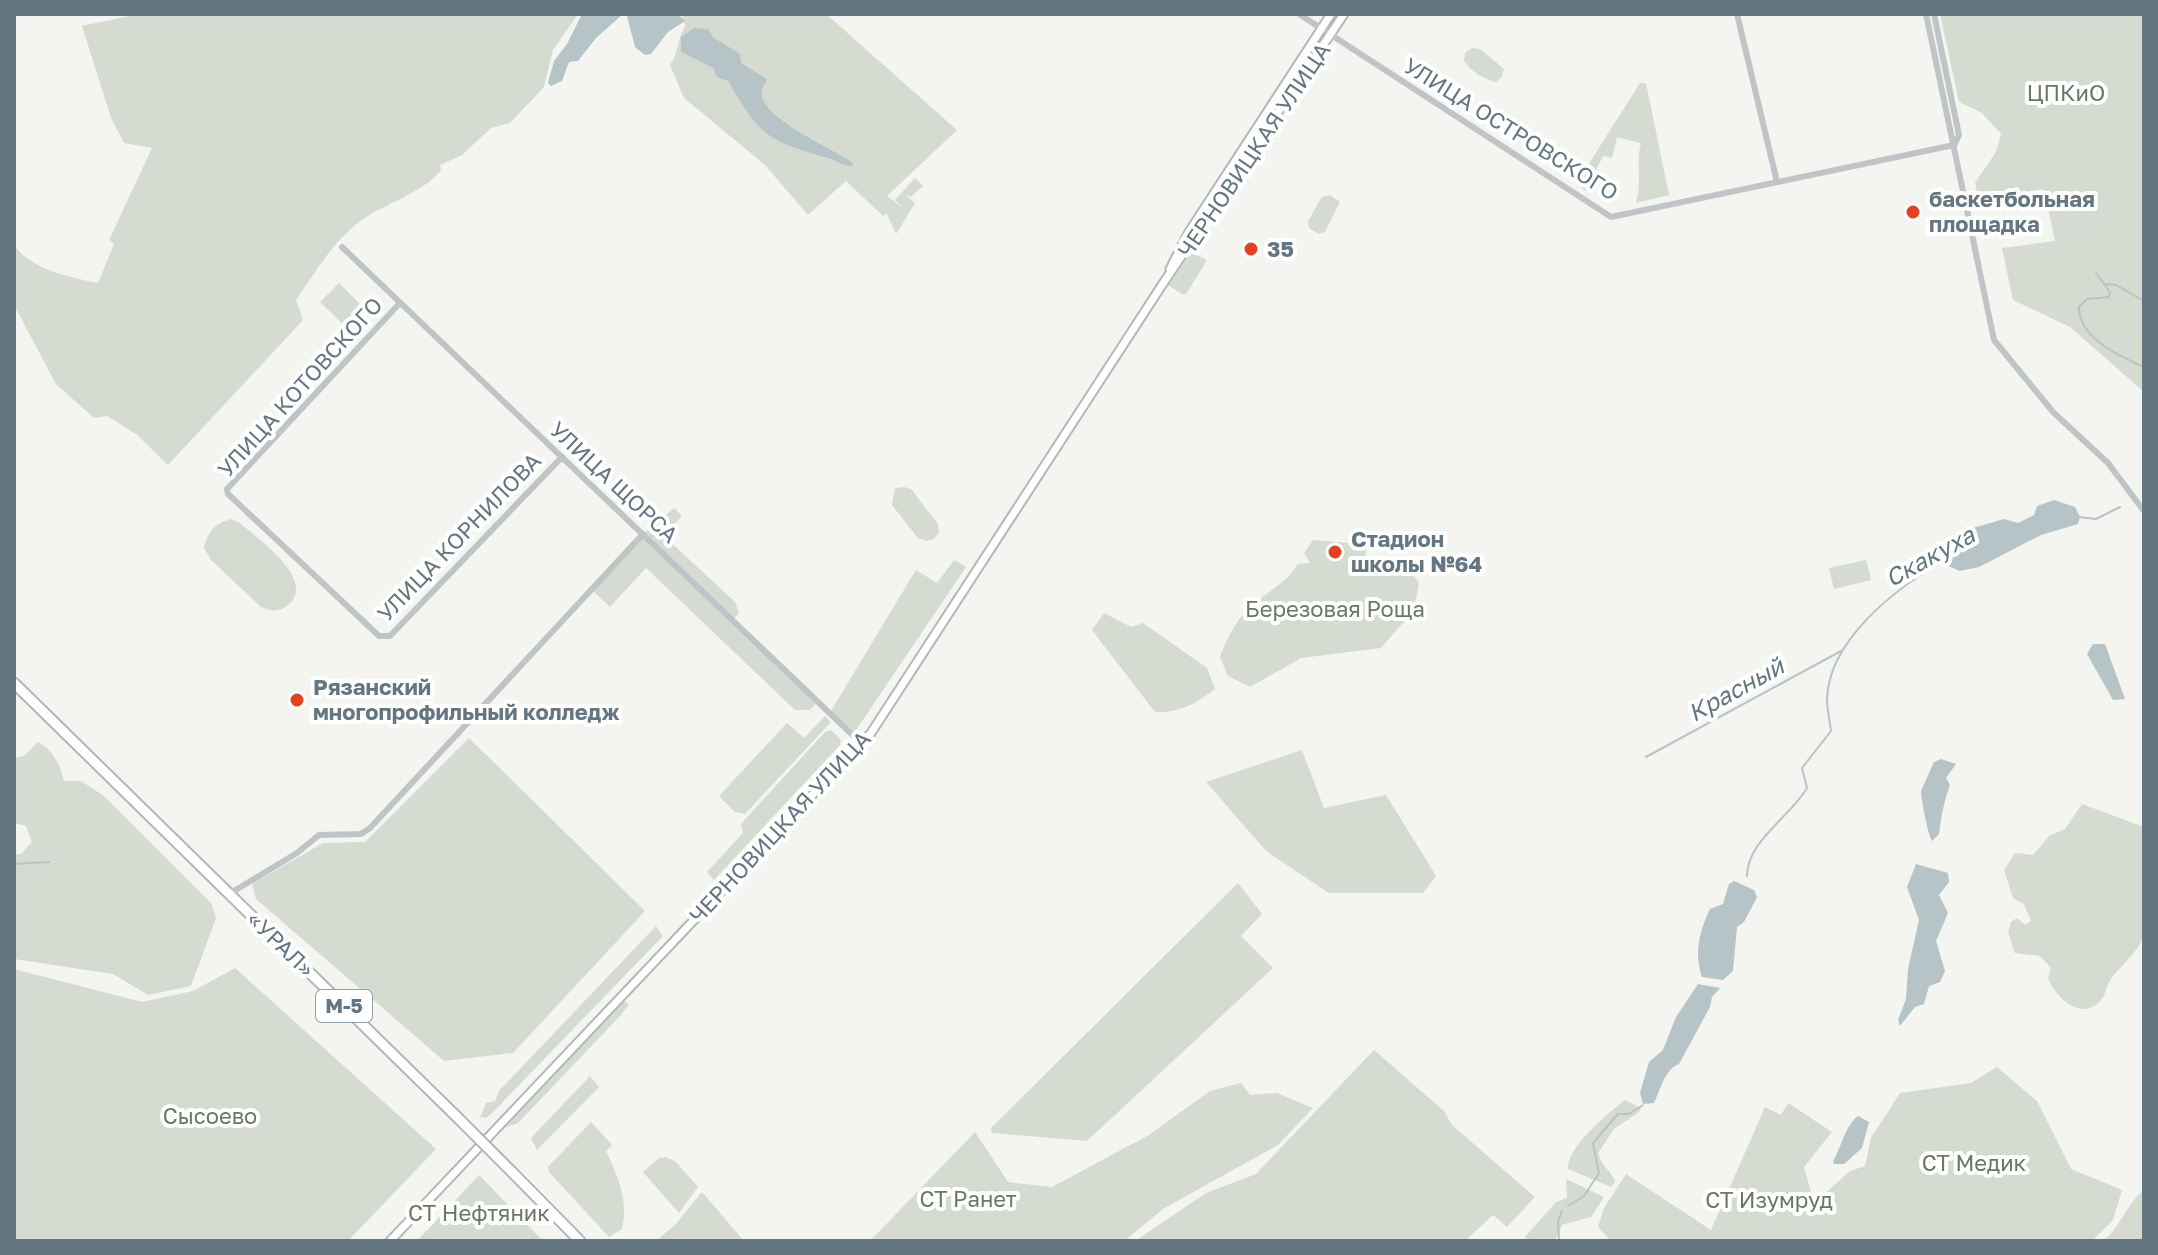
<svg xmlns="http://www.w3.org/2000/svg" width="2158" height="1255" font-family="'Golos Text',sans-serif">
  <rect width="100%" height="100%" fill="#f4f4f0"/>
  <g fill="#d5dbd1">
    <path d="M139 14H578L553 50 544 87 510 123 491 128 462 155 440 165 441 170C421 195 383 203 358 223 332 243 314 274 296 300L303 320 168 465 136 434 107 416 94 418 56 384 14 305V245C32 270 69 277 98 283L114 244 109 240 152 148 124 143 111 118 82 26Z"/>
    <path d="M682 14H826L957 130 887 196 905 209 895 200 915 178 923 186 911 197 903 193 915 203 896 234 887 214 883 216 846 181 808 215 765 165 684 98 670 65C679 52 677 40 685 26Z"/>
    <polygon points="1940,14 2144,14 2144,392 2070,327 2013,300 2002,248 2055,241 2044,189 1979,200 1975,183 1996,152 2001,134 1982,113 1959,102"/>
    <path d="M1472 48 1480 49 1504 69 1502 77 1496 82C1483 79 1471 71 1464 61L1465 53Z"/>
    <path d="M1640 83H1646L1669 195 1636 203C1643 180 1635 167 1641 143L1617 137 1612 158 1603 156 1586 191 1576 184Z"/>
    <polygon points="1330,195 1340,202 1325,232 1319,234 1309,228 1308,221 1322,197"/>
    <polygon points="1191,253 1207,260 1186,294 1182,294 1168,285"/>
    <polygon points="339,283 364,308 346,327 320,302"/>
    <polygon points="904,487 911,489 938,524 939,532 934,539 926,541 918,538 892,505 895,488"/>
    <polygon points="674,508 682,516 664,536 735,602 739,613 733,619 818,701 810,710 795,710 646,568 610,607 592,590 643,534"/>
    <path d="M231 519 240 523C258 539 316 579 289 604 279 612 273 612 261 607L211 560 204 548C208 531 214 524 231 519Z"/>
    <path d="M1313 540 1361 544 1366 551 1365 563 1406 566 1419 583 1414 610 1381 648 1301 658 1250 687 1228 676 1220 657C1226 641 1234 624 1246 611 1263 593 1286 585 1298 564L1310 563 1304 553Z"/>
    <polygon points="954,560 966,567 854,733 831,711 916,570 937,583"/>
    <polygon points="1866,560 1871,580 1834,589 1829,568"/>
    <path d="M1104 613 1131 627 1143 623 1207 668 1215 689C1196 704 1179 713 1155 712L1092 630Z"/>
    <polygon points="825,716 831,722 745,814 735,812 719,796 787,723 804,738"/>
    <polygon points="831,730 841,740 840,745 714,880 707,872 743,833 741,824 825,732"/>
    <polygon points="469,738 645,911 513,1053 444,1061 256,899 252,884 323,843 365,842"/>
    <path d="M38 742C54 751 60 764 64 781H81L104 796 211 903 216 918 191 986 148 995 113 974 14 959V854H21L32 842 26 826 14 823V758L24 756Z"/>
    <polygon points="1302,750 1324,808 1386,795 1436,876 1423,893 1329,893 1266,851 1206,782"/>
    <path d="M2082 804 2144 827C2144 858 2150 903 2144 934 2140 951 2121 965 2111 979 2106 985 2106 995 2100 1001 2081 1022 2055 997 2048 978L2051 968 2040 956 2015 953 2008 933 2011 922 2017 918 2025 925 2031 921 2024 904 2013 898 2004 870 2015 853 2033 855 2049 836 2065 829Z"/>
    <polygon points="1238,883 1262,914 1241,936 1273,968 1087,1141 992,1133 991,1128"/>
    <polygon points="656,926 663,936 493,1112 486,1118 480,1117 486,1103 495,1101 499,1091"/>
    <polygon points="235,968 436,1149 348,1241 14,1241 14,969 142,1002 193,991"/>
    <polygon points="624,1001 629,1005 619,1017 518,1123 505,1128"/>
    <polygon points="1374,1050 1444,1111 1452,1125 1535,1197 1507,1227 1493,1215 1465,1241 1135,1241 1206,1193 1256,1174"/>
    <polygon points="1997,1067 2037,1101 2071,1169 2122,1190 2113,1220 2092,1241 1611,1241 1598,1227 1604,1208 1626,1174 1711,1230 1765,1107 1781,1115 1788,1103 1832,1132 1804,1167 1814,1203 1850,1171 1865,1166 1871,1138 1900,1093 1971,1083"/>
    <polygon points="590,1076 599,1087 537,1150 531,1138"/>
    <polygon points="1241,1083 1250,1095 1277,1093 1313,1108 1278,1145 1163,1209 1124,1241 870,1241 975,1132 1008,1182 1052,1187 1149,1135 1210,1091"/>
    <path d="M1625 1100 1641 1108 1639 1112 1614 1129 1598 1153C1601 1166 1611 1170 1615 1182L1611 1187 1568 1169C1567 1147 1608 1113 1625 1100Z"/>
    <path d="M591 1122 612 1145 606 1151C618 1177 629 1201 622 1229L609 1237 549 1172 548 1167Z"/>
    <polygon points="666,1157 676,1162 698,1187 679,1213 643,1172 659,1158"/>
    <polygon points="479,1175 543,1241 417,1241"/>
    <polygon points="1566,1179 1604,1197 1591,1217 1562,1225 1555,1241 1528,1241 1525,1237 1556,1202 1567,1198"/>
    <path d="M2144 1190V1241H2104C2122 1224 2128 1202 2144 1190Z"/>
    <polygon points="702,1192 744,1241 656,1241 675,1225"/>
  </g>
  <g fill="#b6c4c7">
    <polygon points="582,14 678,14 685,21 668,32 651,54 645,55 635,47 627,16 623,14 596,38 578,61 569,62 562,81 551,86 548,83 554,61 567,44"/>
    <path d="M694 28 708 29 714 38 740 54 741 63 767 79C766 83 763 86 762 89 755 117 835 149 853 163L852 166C842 166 838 161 828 158 766 140 761 137 728 81L717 77 713 68 681 52V37Z"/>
    <polygon points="2054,500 2075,507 2080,517 2078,524 2041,535 1979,567 1960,571 1941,563 1940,553 1959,532 2004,519 2018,523 2034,515 2037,506"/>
    <polygon points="2093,644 2105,644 2125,699 2113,700 2087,654"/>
    <path d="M1941 759 1956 764 1946 778 1950 785C1944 801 1941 817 1939 834L1932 841C1928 835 1921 798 1921 791L1934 762Z"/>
    <polygon points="1916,864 1948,873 1949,882 1939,895 1948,913 1936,941 1945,971 1940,982 1929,986 1924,1004 1915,1007 1900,1026 1898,1020 1906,999 1908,969 1919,920 1907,887"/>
    <path d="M1734 881 1754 890 1757 897 1744 922 1737 927 1733 971 1723 980 1702 977C1694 952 1699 933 1710 909L1723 904 1729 884Z"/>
    <path d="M1698 984 1720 988 1712 997 1710 1007 1679 1064C1664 1070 1661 1089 1654 1103L1643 1104 1640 1093 1649 1062 1663 1050 1676 1017Z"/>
    <path d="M1858 1116 1869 1122 1862 1148 1844 1164H1834L1833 1161C1842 1146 1845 1126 1858 1116Z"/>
  </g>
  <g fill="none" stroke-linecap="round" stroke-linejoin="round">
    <g stroke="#b6c4c7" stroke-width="2">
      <path d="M2096 273 2110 292 2109 297 2087 299 2079 307C2079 339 2120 356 2144 367"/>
      <polyline points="2106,284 2116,285 2144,301"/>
      <polyline points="2079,517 2096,519 2120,507"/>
      <polyline points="1646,757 1841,651"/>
      <polyline points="14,864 49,862"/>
      <path d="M1747 876C1747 841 1791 816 1807 788L1802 768 1831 731C1830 721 1827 710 1827 700 1828 641 1894 590 1940 563"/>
      <polyline points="1568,1206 1584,1196 1599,1173 1593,1143 1618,1114 1629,1114 1643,1105"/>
      <polyline points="1559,1241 1558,1221 1562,1211"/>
    </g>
    <defs>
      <g id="major">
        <polyline points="1170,269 1189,232 1331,14"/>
        <polyline points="390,1241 871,733 1162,285 1344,14"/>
      </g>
      <g id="highway">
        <polyline points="14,683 458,1118"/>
        <polyline points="512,1172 580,1241"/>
      </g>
    </defs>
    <use href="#major" stroke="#b2b7ba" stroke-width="11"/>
    <use href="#highway" stroke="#b2b6b8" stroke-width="13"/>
    <g stroke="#bfc4c6" stroke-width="6">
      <polyline points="1299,14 1611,217 1954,145"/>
      <polyline points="1737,14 1777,182"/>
      <polyline points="1926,14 1994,340 2053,412 2108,463 2144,511"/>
      <polyline points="1934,14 1959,135 1954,145"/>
      <polyline points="342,247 861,743"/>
      <polyline points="399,304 227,489 228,494 379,636 390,636 562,457"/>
      <polyline points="229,894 297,853 319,835 361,834 370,828 643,534"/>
    </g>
    <use href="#major" stroke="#fff" stroke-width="7"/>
    <use href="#highway" stroke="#fff" stroke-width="9"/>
    <defs>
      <polyline id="highway-bridge" points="458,1118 512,1172"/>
    </defs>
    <use href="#highway-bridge" stroke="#b2b6b8" stroke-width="13" stroke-linecap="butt"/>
    <use href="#highway-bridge" stroke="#fff" stroke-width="9"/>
  </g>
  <g fill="#e44120" stroke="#fff" stroke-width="3">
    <circle cx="1913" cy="212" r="8"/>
    <circle cx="1251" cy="249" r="8"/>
    <circle cx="1335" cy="552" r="8"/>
    <circle cx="297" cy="700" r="8"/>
  </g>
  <g text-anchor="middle" stroke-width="8" stroke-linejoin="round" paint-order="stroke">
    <rect fill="#fff" stroke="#929fa7" stroke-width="2" x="316" y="990" width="56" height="32" rx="6"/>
    <g font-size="20" font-weight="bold" fill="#637681">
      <text x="344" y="1013">М-5</text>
    </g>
    <g font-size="22" fill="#687862" stroke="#fff">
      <text x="2066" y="101">ЦПКиО</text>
      <text x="1335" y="617">Березовая Роща</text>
      <text x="210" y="1124">Сысоево</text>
      <text x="1974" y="1171">СТ Медик</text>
      <text x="968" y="1207">СТ Ранет</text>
      <text x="1769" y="1208">СТ Изумруд</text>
      <text x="479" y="1221">СТ Нефтяник</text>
    </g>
    <g font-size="22" fill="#637681" stroke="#fff">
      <text transform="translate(1511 129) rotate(32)" y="8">УЛИЦА ОСТРОВСКОГО</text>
      <text transform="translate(1254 150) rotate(-56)" y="8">ЧЕРНОВИЦКАЯ УЛИЦА</text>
      <text transform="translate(300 387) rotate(-48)" y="8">УЛИЦА КОТОВСКОГО</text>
      <text transform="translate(614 482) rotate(43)" y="8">УЛИЦА ЩОРСА</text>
      <text transform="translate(459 537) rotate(-46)" y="8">УЛИЦА КОРНИЛОВА</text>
      <text transform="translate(780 827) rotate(-47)" y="8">ЧЕРНОВИЦКАЯ УЛИЦА</text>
      <text transform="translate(281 944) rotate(44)" y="8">«УРАЛ»</text>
    </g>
    <g font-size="22" font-weight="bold" fill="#637681" stroke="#fff" text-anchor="start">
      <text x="1929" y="207">баскетбольная<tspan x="1929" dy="25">площадка</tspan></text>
      <text x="1267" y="257">35</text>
      <text x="1351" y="547">Стадион<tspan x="1351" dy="25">школы №64</tspan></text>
      <text x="313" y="695">Рязанский<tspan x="313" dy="25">многопрофильный колледж</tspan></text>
    </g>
    <g font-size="24" font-style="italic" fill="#5f787f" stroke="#fff">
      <text transform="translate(1930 557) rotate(-29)" y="8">Скакуха</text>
      <text transform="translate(1736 690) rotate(-29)" y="8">Красный</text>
    </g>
  </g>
  <rect width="2158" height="1255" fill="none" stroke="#637681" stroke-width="32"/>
</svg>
